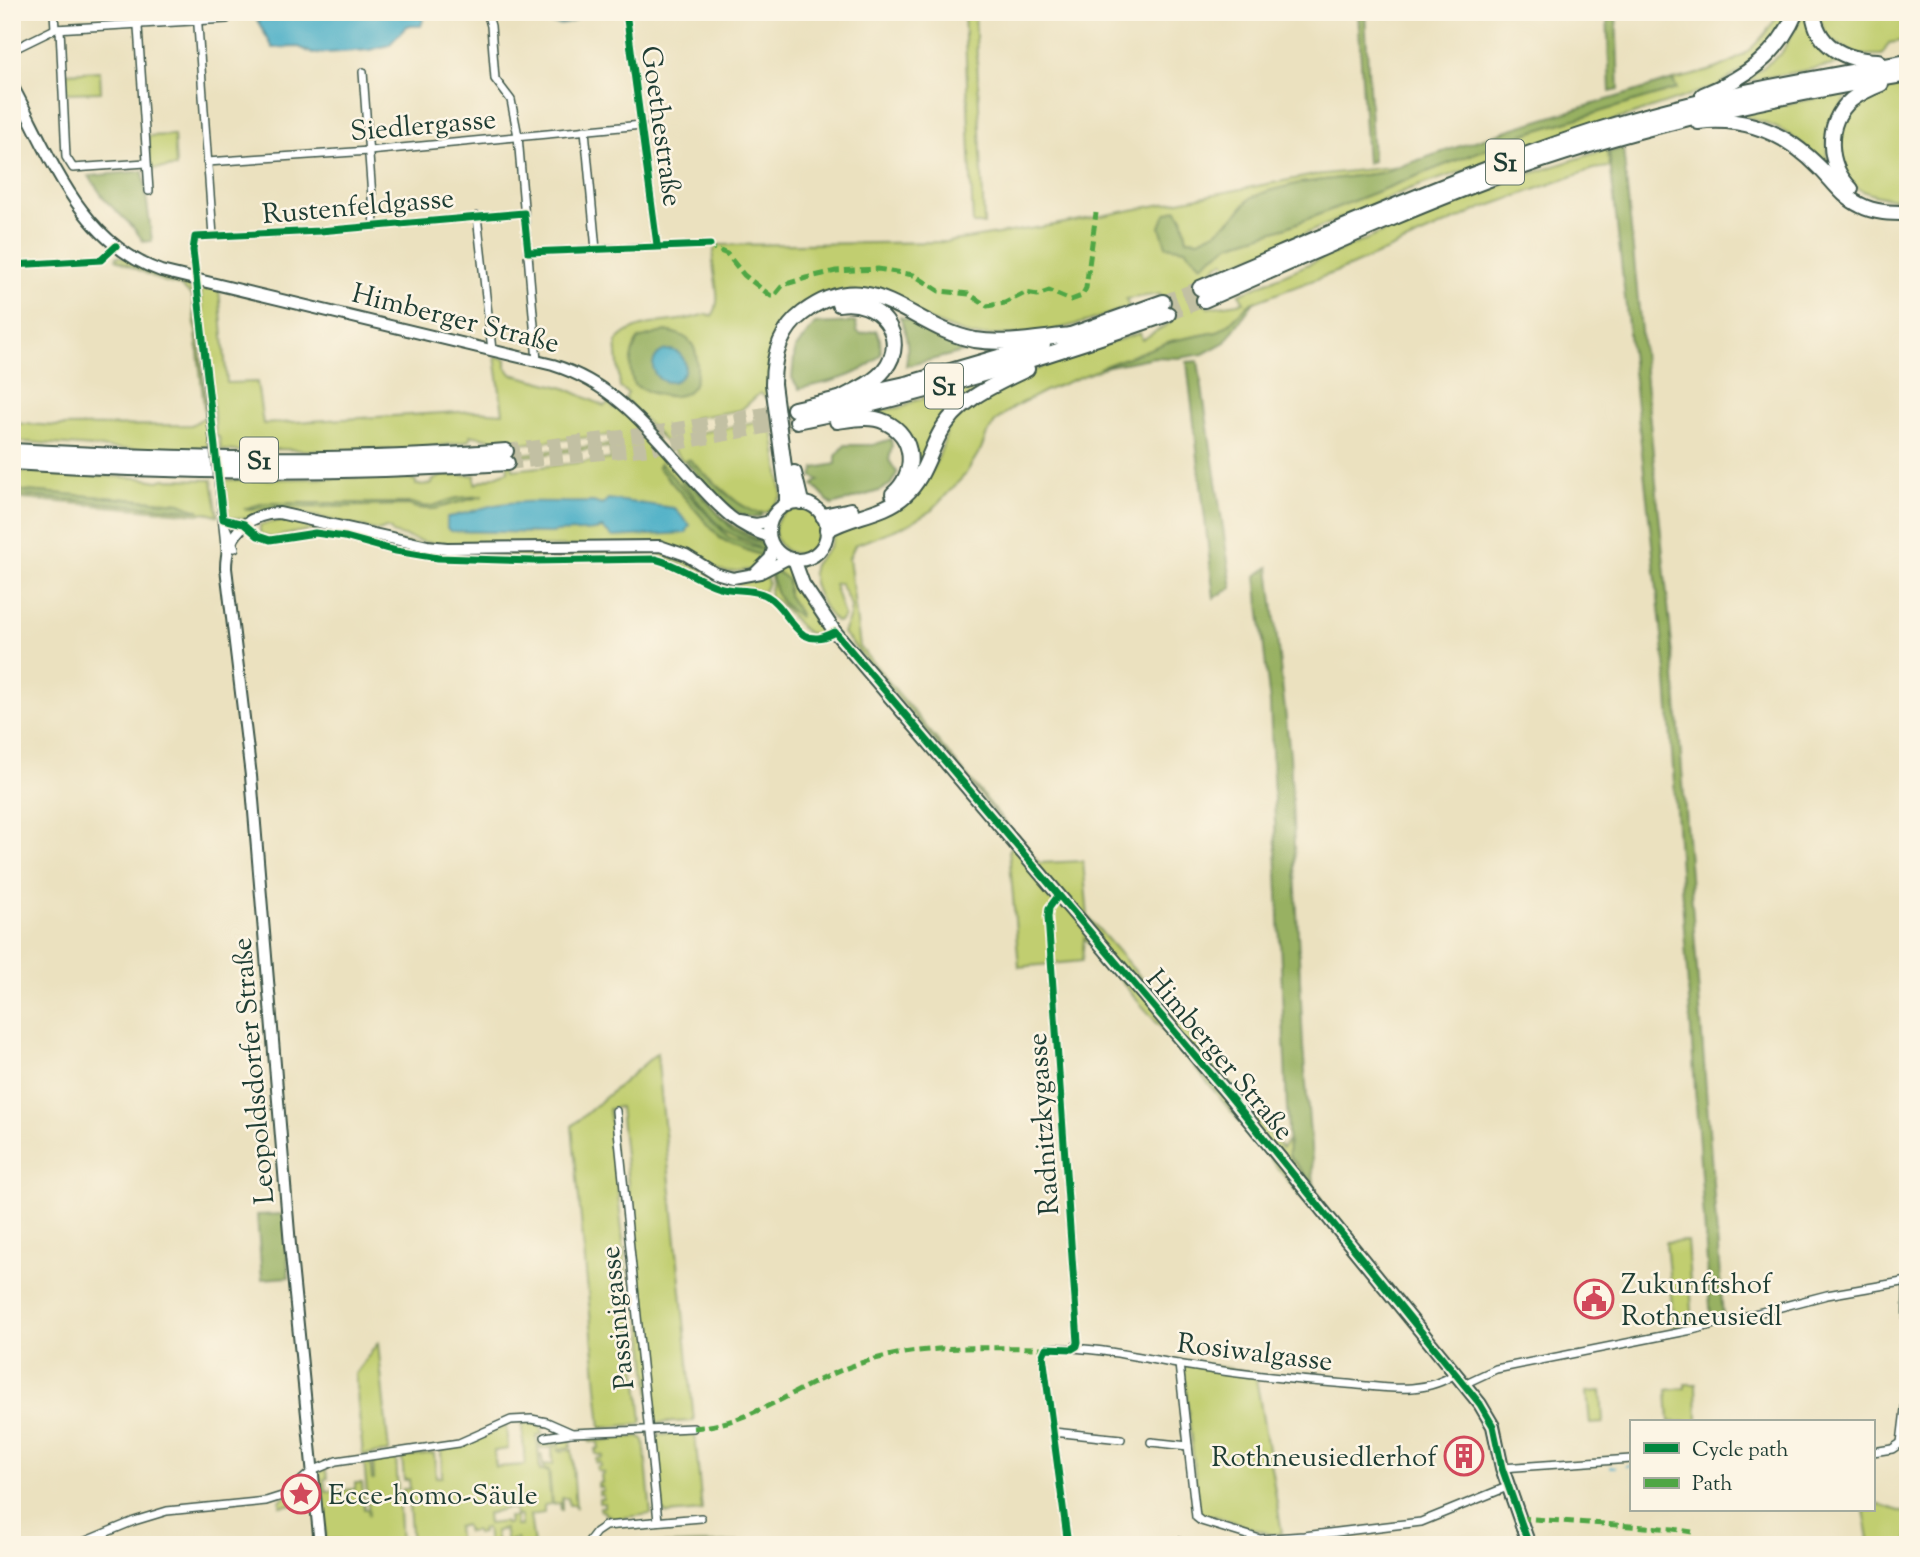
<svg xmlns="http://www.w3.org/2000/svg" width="1920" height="1557" font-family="'Sorts Mill Goudy',serif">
  <rect width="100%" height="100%" fill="#fcf5e5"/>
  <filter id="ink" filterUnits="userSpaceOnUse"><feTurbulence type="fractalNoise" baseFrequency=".0143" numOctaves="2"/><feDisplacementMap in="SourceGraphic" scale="14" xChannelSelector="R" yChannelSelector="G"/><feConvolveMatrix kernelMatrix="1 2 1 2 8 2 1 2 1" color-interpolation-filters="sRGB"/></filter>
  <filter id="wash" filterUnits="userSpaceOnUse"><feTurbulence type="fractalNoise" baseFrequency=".00686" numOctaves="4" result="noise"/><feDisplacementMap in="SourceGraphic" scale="28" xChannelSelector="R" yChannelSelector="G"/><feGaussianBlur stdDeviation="1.57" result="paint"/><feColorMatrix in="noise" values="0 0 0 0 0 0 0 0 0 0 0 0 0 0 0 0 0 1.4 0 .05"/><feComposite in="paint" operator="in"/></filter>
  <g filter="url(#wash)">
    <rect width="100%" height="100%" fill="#ebe1bf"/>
    <g fill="#c1ce70" stroke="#708652" stroke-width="2" fill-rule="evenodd">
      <polygon points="964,12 975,12 984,224 973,224"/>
      <path d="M1780 12H1791L1760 58 1717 86 1409 189 1228 267 1224 261 1197 280 1208 308 1244 302 1239 294 1395 227 1409 225 1419 217 1512 180 1607 149 1610 167 1593 169 1480 209 1349 267 1249 304 1229 324 1217 332 1171 341 1045 391 1014 407 996 421 987 434 981 449 965 475 932 510 907 525 855 545 849 558 860 647 1039 863 1083 861 1088 917 1197 1042 1282 1148 1288 1141C1289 1166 1309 1176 1321 1198L1311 1209 1199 1072 1084 938 1082 961 1019 967 1009 850 1018 839 843 633 850 616 851 606 840 583 834 584 844 616 841 621 837 622C825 615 805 575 816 562 826 549 829 553 834 533L923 481C934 471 941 451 945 438 946 435 946 429 948 427 972 385 1094 348 1140 333L1142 340 1171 322 1160 294 1126 299 1129 307 1089 321 1039 334 971 336 850 290 785 326 771 402 760 393 741 410 693 418 697 433 772 420 782 496 768 512 756 513 737 502 689 460 683 461 625 399 628 393 620 388 616 342C636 317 678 325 706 314L712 316C727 295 704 263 717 245L947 242 1054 225 1315 175 1410 165 1380 173 1300 183 1250 198 1235 216 1216 232 1199 240 1187 239 1182 217 1185 249 1202 264 1229 245 1287 227 1521 135 1676 89 1673 80C1726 68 1750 61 1780 12Z"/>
      <polygon points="1804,12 1808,12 1827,51 1845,63 1743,82 1781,54"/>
      <polygon points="1818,12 1908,12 1908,40 1889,43 1882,55 1857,55 1826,37"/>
      <polygon points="100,71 101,92 67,93 66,73"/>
      <path d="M1908 85V200C1865 197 1836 189 1839 139 1840 125 1842 115 1852 105 1867 91 1889 88 1908 85Z"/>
      <path d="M1849 92 1826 142 1828 168C1797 136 1779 125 1735 114Z"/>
      <polygon points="174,135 176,167 150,169 148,136"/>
      <path d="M117 256C140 259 161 276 183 283L186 281 195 298 209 435 207 439 208 451 121 449 12 441V423L56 426 191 425 205 417 192 296 180 286 162 281 116 259Z"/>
      <path d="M207 286 219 289 227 383 257 382 263 424 475 411 503 413 495 356 506 359V367L511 374 565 388 604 406 608 404V399L613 408 621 407 686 475 718 513 732 525 764 542 768 550 766 557 758 565 749 570 726 572 714 568 680 548 449 545 424 542 392 533 391 530 386 528 379 531 300 513 239 519 226 517 223 497 226 496 224 480 406 477 416 481V485L432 484 433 480 444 475H475V484L508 471 506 442 470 435 471 439C459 445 443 444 429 448L346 452 278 449 258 453 221 450 219 437 216 436 201 293 202 288ZM611 435V444L511 455 510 445ZM610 447 611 459 513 470 512 458ZM660 464 728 537 759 550 751 542 738 538 681 478 733 529 758 541 763 556 731 544 720 538 658 467ZM593 502 602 505 598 530 566 529 551 533 450 531 448 517 463 515 494 505Z"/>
      <polygon points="999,378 958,406 917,478 894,497 913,450 871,412 903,407 914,401"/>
      <polygon points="12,471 140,478 158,481 165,479 212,480 218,516 204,512 198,514 12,498 12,495 197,511 180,503 12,490"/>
      <circle cx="798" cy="531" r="23"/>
      <path d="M285 519 457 552 642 550C656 552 671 554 684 560 713 573 731 595 765 574L768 582 764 592 722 585 678 563 648 556 504 559 462 557 412 552 324 530 298 532 271 538 260 534V525Z"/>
      <path d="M783 563 791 566 823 624 827 631 825 634C804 641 796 619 783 607 779 603 774 599 769 596L772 581 769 571Z"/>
      <polygon points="657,1053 694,1421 658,1423 652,1418 620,1107 609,1109 642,1420 640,1424 601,1428 572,1126"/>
      <polygon points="1687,1241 1693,1324 1674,1328 1666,1242"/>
      <polygon points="378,1343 389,1452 363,1455 355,1374"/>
      <polygon points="1183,1362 1255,1372 1282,1533 1273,1535 1215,1516 1203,1517 1199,1514"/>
      <polygon points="1685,1384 1696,1384 1697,1422 1669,1422 1667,1390 1685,1388"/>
      <polygon points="1601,1391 1603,1423 1590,1424 1587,1392"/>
      <path d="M522 1423 540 1424 543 1434 537 1436 540 1471H548L551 1504 544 1505V1513L530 1515 534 1545H518L517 1539 511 1540 512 1545H503V1542L507 1541 504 1529 495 1531 497 1545H488L486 1528 481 1529 482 1533 476 1534V1531L467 1532 465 1525 457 1527 459 1545H412L409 1505H404L403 1489H410L409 1480H404L402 1457 434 1453 436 1477H442L441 1450 466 1445 506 1425 508 1449 494 1451 496 1467 525 1465ZM507 1508 514 1509 515 1515H520L521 1526H516L515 1517H508L509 1524H505L504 1522 488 1524 487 1514Z"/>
      <polygon points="695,1434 702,1511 667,1514 663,1511 656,1441 659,1435"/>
      <polygon points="639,1436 644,1440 651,1514 612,1519 609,1515 605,1515 604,1511 600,1511 600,1507 604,1507 604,1503 599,1503 599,1499 603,1499 603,1495 599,1495 599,1491 603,1491 602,1487 598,1487 598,1483 602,1483 601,1475 604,1474 604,1472 597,1471 597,1467 601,1466 600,1462 596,1463 596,1459 603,1458 603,1456 596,1454 595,1449 599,1449 598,1442 591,1442 588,1439 598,1438 599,1441"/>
      <polygon points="571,1439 571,1447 558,1449 559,1451 572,1450 576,1509 574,1505 569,1505 568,1498 562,1498 562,1510 561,1510 560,1503 552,1504 549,1470 544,1470 541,1454 543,1465 553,1464 552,1447 541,1449 540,1443 554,1440 555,1446 559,1445 559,1440"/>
      <polygon points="396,1457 401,1545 342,1545 341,1540 326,1540 319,1472 325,1469 328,1478 324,1479 326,1492 355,1489 355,1483 362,1483 364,1509 368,1509 369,1516 364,1460 370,1460 372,1480 374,1480 373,1460"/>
      <polygon points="304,1485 309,1487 310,1502 280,1506 280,1500"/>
      <polygon points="1873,1502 1908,1514 1908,1545 1870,1545 1864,1510 1873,1510"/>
      <polygon points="750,1542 793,1542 793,1545 640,1545"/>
    </g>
    <g fill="#98b162" stroke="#5c774b" stroke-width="2">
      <polygon points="1358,12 1365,12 1373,161 1367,163"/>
      <polygon points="1607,12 1616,12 1619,90 1610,92"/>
      <polygon points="1673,80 1677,89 1521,135 1287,227 1229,245 1201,265 1185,249 1166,246 1160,227 1165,214 1176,209 1182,217 1187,239 1199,240 1216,232 1235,216 1250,198 1268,191 1300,183 1380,173 1511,129"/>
      <polygon points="1623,148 1675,676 1723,1317 1711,1321 1667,681 1609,152"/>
      <polygon points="143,171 152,241 144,242 133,227 105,200 89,176"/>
      <polygon points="1254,302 1225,342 1203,354 1179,358 1154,357 1099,368 1171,341 1217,332 1229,324 1249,304"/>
      <path d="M900 317C923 324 942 339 963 352L906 366C909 347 907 335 900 317Z"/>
      <path d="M856 322 857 331 861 334 876 330 880 339 881 354C862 377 828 382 799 389L792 378 795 349 815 324Z"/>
      <path d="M666 331C675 333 685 335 691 343 697 350 697 360 697 369 696 408 657 397 634 385 628 367 630 355 638 339Z"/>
      <polygon points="1198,361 1232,588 1214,598 1187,362"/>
      <polygon points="891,439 892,446 889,460 897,473 891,484 879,491 832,505 813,485 819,480 812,476 815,468 836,464 836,456 845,445 873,445"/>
      <path d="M689 459C705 473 742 514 762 513L761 516C736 526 701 479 686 462Z"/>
      <path d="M660 463 728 537 759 549C752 540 735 538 725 530 708 518 694 495 680 479L684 476 732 529 763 545 765 552 762 556 731 544 720 538 658 467Z"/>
      <polygon points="12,490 180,503 200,511 12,495"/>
      <path d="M483 496 434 509H419L409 505 244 509 264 503H413C431 511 437 503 453 499 462 497 474 497 483 496Z"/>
      <polygon points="1269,567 1290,755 1303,1046 1314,1185 1289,1156 1270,704 1256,576"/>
      <path d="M776 571 788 580V595L800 614 799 617C780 603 775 597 772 574Z"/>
      <polygon points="284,1214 289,1277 262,1279 257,1215"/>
    </g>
    <g fill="#46adc6" stroke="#32757d" stroke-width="2">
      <polygon points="255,12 432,12 432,14 425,14 421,26 407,26 389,45 370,50 313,54 299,47 273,48 257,20"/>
      <path d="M527 12H581L580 17C561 31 545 23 527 12Z"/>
      <circle cx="669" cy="366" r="16"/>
      <path d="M608 499 674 508 690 525 686 533 613 537 602 528C586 534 568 529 551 533L450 531 447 528V517C464 515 479 508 495 505 528 499 560 503 593 502L602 505Z"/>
    </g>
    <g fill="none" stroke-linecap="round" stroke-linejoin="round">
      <g stroke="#46adc6" stroke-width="2">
        <polyline points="1626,1466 1631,1466"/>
        <polyline points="1610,1467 1615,1467"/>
      </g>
    </g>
  </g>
  <g filter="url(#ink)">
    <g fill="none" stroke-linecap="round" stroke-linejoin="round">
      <g stroke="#c2c0a3" stroke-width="14" stroke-dasharray="14 7" stroke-linecap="butt">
        <polyline points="1163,302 1200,288"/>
        <polyline points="1168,314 1204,300"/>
        <polyline points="506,451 647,434 794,409"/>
        <polyline points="507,463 651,448 797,421"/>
      </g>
      <defs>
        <g id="street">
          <polyline points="54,12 55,29"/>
          <polyline points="137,12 149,191"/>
          <polyline points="197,12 213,236"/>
          <polyline points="487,12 491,26 495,79 511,100 518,136 537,361"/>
          <polyline points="60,29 66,157 73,168 146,163"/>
          <polyline points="12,50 55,29 227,19"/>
          <polyline points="363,72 374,225"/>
          <polyline points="585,130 596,250"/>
          <polyline points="207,162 369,151 642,125"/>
          <polyline points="477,216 492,350"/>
          <polyline points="528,252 650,247 657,245 626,12"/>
          <polyline points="213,439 193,250 195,237 320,231 524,213"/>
          <polyline points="220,497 226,555"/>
          <polyline points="223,519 244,524 249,528"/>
          <polyline points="224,523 235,548"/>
          <polyline points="1058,896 1049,908 1048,917 1078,1342 1073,1349"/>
          <polyline points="616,1111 658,1521"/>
          <polyline points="1179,1364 1196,1517 1201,1521 1260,1539 1304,1536 1421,1522 1507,1487"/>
          <polyline points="1464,1384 1496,1369 1692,1330 1827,1295 1908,1281"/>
          <polyline points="1053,1432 1121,1439"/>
          <polyline points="545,1437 571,1433"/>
          <polyline points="1151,1442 1188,1446"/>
          <polyline points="1901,1443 1906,1401 1907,1281"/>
          <polyline points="1873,1452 1892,1449 1901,1443 1908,1444"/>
          <polyline points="1502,1468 1631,1459"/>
          <polyline points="76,1545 134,1521 167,1511 266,1501 285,1495 312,1471 336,1461 459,1443 511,1420 531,1419 547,1422 572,1433 693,1428"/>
          <polyline points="586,1545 596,1532 605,1526 701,1518"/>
          <path d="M1068 1545 1043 1355 1046 1348C1093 1346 1137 1357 1183 1365 1238 1374 1292 1380 1347 1384 1383 1387 1425 1396 1456 1373"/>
          <polyline points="1114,1545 1178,1541"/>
        </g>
        <g id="secondary">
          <path d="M12 85C50 155 80 243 161 271L553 365C617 385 651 432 694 480 719 507 734 526 770 537"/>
          <polyline points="739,521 756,524 771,521"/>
          <polyline points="756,572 770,558 774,546"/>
          <path d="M320 1545 290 1245 251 776 226 568C226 536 246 514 279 513L427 546 447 548 660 546 686 555 715 573 733 578 760 573 789 558"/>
        </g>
        <g id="primary">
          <circle cx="798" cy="531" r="29"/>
          <polyline points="794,559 803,584 835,632 1227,1093 1480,1404 1493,1426 1502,1468 1529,1545"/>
        </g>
        <g id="highway">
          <path d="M1813 12C1817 48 1846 60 1878 61"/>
          <path d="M1703 95C1745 78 1778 55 1796 12"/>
          <path d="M1698 122C1746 116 1787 134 1820 168 1833 181 1843 197 1860 205 1875 213 1891 213 1908 213"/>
          <path d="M1851 189C1827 166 1824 123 1851 100 1860 93 1871 88 1881 84"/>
          <path d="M1200 288C1331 233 1462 174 1598 130 1699 98 1804 80 1908 62"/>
          <path d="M1204 300C1309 254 1414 206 1522 167 1648 123 1777 96 1908 74"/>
          <polyline points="1062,338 1163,302"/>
          <path d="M838 400C853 391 873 384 884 370 911 337 878 297 839 304"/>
          <polyline points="794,409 910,383 1043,344"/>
          <path d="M797 421C923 395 1046 357 1168 314"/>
          <path d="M837 421C852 419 871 415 885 422 916 436 917 474 893 494"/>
          <path d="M12 451C177 460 341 464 506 451"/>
          <path d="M12 462C179 473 341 474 507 463"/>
          <polyline points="794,473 801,502"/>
          <path d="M787 504V490L773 384C773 357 780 330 803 313 872 261 910 328 975 340 1006 345 1040 338 1071 335"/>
          <polyline points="823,516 851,510"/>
          <path d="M827 530C851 515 883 515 905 495 923 479 928 456 939 435 956 401 993 385 1027 369"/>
        </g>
      </defs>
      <use href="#street" stroke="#3e5649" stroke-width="10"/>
      <use href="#secondary" stroke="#3e5649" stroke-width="14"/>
      <use href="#primary" stroke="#3e5649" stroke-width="16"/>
      <use href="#highway" stroke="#3e5649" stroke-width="18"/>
      <use href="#street" stroke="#fff" stroke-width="7"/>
      <use href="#secondary" stroke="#fff" stroke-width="10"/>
      <use href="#primary" stroke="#fff" stroke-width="12"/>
      <use href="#highway" stroke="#fff" stroke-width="14"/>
      <defs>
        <polyline id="street-bridge" points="213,439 220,497"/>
      </defs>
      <use href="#street-bridge" stroke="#3e5649" stroke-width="10" stroke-linecap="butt"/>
      <use href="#street-bridge" stroke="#fff" stroke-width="7"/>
      <g stroke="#4fa644" stroke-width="5" stroke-dasharray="10 5" stroke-linecap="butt">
        <polyline points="706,245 727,254 744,275 771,296 774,296 783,285 806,278 836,271 878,269 914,275 939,291 969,294 987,306 1005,303 1025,293 1038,295 1049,291 1071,300 1082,296 1086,288 1096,213"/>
        <path d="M693 1428C755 1424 803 1381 861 1363 919 1344 985 1348 1046 1348"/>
        <polyline points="1519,1518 1673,1529 1692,1532"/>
      </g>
      <defs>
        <g id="cycleway">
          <polyline points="626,12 657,245"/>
          <path d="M710 245 528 252 524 213 320 231 195 237 193 250 223 519 244 524 258 536 270 540 315 533 345 537 396 551 438 558 533 561 655 559C679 565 697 580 719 587 734 592 754 588 767 596 783 605 789 625 804 635 815 641 825 637 835 632L1227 1093 1480 1404 1493 1426 1502 1468 1529 1545"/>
          <polyline points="12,265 101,260 116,246"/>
          <polyline points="1058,896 1049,908 1048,917 1078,1342 1077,1346 1072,1349 1046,1348 1043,1355 1068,1545"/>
        </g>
      </defs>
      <use href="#cycleway" stroke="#fcf5e5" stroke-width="11"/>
      <use href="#cycleway" stroke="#00873e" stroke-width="7"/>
    </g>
  </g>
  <defs>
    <symbol id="civic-ring" viewBox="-11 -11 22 22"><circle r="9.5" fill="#fcf5e5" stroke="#d1495b" stroke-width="1.5"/><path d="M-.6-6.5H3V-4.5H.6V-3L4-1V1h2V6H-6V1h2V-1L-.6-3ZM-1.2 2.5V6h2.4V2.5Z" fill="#d1495b"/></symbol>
    <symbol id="building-ring" viewBox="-11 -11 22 22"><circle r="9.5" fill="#fcf5e5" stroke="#d1495b" stroke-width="1.5"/><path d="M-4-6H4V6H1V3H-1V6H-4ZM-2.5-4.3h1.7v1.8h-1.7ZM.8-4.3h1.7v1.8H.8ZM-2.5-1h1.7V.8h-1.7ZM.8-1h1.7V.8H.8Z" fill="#d1495b"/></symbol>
    <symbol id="sight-ring" viewBox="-11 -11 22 22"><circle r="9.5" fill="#fcf5e5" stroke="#d1495b" stroke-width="1.5"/><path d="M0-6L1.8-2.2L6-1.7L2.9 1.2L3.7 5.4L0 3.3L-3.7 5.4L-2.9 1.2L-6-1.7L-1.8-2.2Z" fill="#d1495b"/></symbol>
  </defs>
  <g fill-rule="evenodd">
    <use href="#civic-ring" x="1572" y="1277" width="44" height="44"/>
    <use href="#building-ring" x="1442" y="1434" width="44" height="44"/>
    <use href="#sight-ring" x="279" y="1472" width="44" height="44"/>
  </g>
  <g text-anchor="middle" stroke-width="5" stroke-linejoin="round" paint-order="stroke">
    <g fill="#fcf5e5" stroke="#617469" stroke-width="2">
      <rect x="1486" y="139.5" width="38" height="45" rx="5"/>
      <rect x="925" y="363.5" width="38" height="45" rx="5"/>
      <rect x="240" y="437.5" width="38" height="45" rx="5"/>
    </g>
    <g font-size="26" font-weight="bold" fill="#1f3d34">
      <text x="1505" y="171">S1</text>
      <text x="944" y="395">S1</text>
      <text x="259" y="469">S1</text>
    </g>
    <g font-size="28" fill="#1f3d34" stroke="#fcf5e5">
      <text transform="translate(423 124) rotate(-5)" y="10">Siedlergasse</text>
      <text transform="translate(663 126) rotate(82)" y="10">Goethestraße</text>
      <text transform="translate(358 205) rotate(-5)" y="10">Rustenfeldgasse</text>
      <text transform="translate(456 317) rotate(14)" y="10">Himberger Straße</text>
      <text transform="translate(1221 1054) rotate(50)" y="10">Himberger Straße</text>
      <text transform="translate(252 1071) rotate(-95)" y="10">Leopoldsdorfer Straße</text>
      <text transform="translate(1042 1124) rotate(-94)" y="10">Radnitzkygasse</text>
      <text transform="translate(616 1318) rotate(-96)" y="10">Passinigasse</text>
      <text transform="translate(1255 1351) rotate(7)" y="10">Rosiwalgasse</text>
    </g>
    <g font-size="28" fill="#1f3d34" stroke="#fcf5e5" text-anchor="start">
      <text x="1621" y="1293">Zukunftshof<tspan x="1621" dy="32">Rothneusiedl</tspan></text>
      <text x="1437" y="1466" text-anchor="end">Rothneusiedlerhof</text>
      <text x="328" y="1504">Ecce-homo-Säule</text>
    </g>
  </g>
  <rect width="1920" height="1557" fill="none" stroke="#fcf5e5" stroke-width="42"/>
  <rect x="1630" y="1420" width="245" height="91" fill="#fcf5e5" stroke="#a4ab9e" stroke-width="2"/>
  <rect x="1644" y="1443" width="35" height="10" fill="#00873e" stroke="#a4ab9e" stroke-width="2"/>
  <text x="1692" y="1456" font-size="21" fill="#1f3d34">Cycle path</text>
  <rect x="1644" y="1478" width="35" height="10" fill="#4fa644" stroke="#a4ab9e" stroke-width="2"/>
  <text x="1692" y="1490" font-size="21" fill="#1f3d34">Path</text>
</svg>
